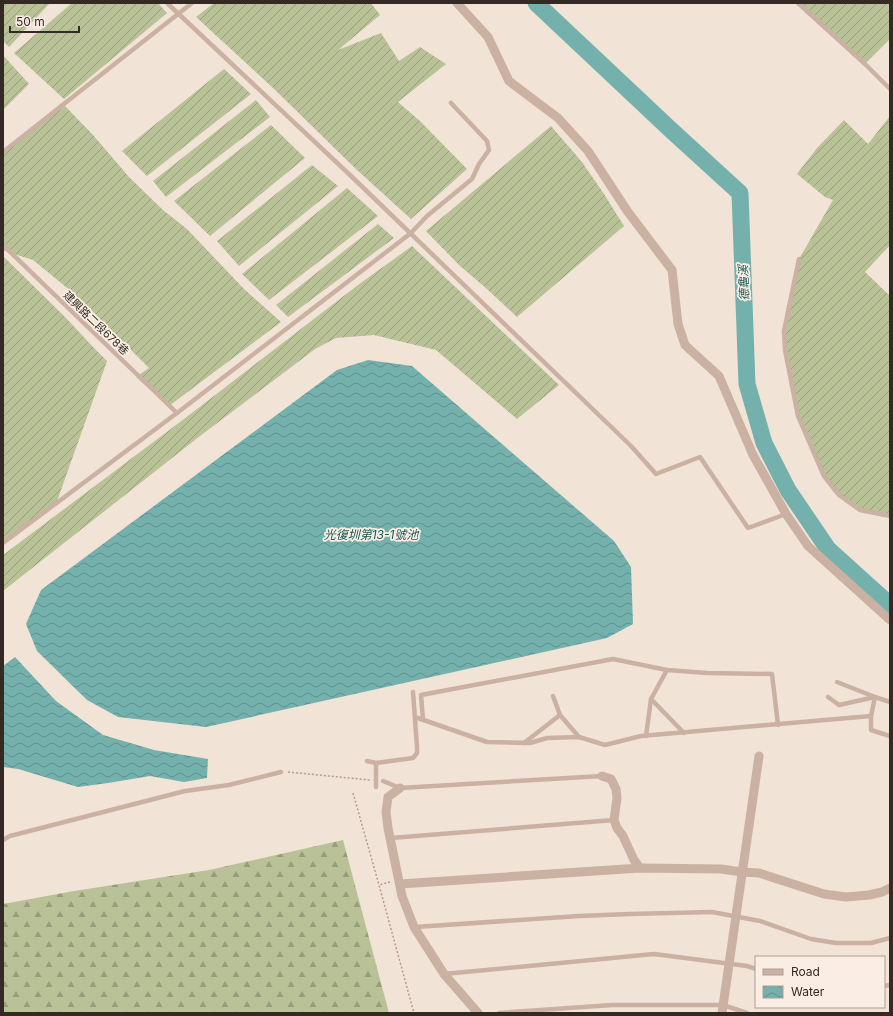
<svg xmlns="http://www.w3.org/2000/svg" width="893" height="1016" font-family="Inter,'Noto Sans TC',sans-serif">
  <defs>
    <pattern id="forest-firs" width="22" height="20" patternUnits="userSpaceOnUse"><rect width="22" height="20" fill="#b8c296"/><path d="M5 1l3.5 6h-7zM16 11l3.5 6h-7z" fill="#969e7a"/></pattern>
    <pattern id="garden-furrows" width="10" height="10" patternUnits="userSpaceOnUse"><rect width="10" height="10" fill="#b8c296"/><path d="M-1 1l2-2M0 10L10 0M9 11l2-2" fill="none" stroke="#969e7a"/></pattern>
    <pattern id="water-waves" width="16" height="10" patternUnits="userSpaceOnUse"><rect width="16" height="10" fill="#74b1ad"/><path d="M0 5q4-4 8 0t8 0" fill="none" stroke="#60908d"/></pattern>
  </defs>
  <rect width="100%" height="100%" fill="#f2e3d7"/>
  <polygon fill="url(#forest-firs)" points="343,840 389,1013 3,1013 3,904 74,891 209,870"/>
  <g fill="url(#garden-furrows)">
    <polygon points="3,3 50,3 9,47 3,41"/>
    <polygon points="72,3 158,3 167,13 64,99 14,53"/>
    <polygon points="214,3 371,3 380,15 338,50 381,33 399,61 420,47 446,64 398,102 421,122 467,169 411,219 357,170 272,87 196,17"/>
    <polygon points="798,3 890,3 890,39 865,64"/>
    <polygon points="3,55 29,84 3,110"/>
    <polygon points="224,69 251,94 147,176 122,151"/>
    <polygon points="256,100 270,117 166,197 153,181"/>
    <polygon points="65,106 93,135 129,177 163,210 187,229 244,289 281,322 169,406 136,377 149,368 88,307 66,287 33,260 5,251 3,250 3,152"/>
    <polygon points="890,116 890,245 865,272 890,296 890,516 860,510 839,495 824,476 798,416 784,331 799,259 833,200 825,197 797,174 817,148 844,120 868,144"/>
    <polygon points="271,125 305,158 210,236 174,201"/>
    <polygon points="551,126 582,162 604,194 624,226 517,317 487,289 459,265 426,231"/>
    <polygon points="312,165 338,186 239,266 217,241"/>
    <polygon points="347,188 378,216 269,300 242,274"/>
    <polygon points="378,224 394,238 288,317 276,305"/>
    <polygon points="412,246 559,385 517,419 436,350 374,335 336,338 315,349 200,436 3,591 3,555 184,419 358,285"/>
    <polygon points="3,256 66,318 93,347 107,361 56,504 3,543"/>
  </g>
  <g fill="url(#water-waves)">
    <polygon points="368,360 412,366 614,541 631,567 633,624 607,638 206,727 118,717 87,700 37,651 26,624 41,590 337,370"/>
    <polygon points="15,657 56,701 103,735 154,750 208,759 207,778 184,782 150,776 108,783 78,787 18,769 3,767 3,666"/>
  </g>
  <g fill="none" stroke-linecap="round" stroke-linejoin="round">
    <polyline stroke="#74b1ad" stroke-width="17" points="536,3 671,130 740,193 747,384 764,443 788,490 828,549 890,605"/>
    <g stroke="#b79a8d" stroke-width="1.5" stroke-dasharray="2 2" stroke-linecap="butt">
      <polyline points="288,772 370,780"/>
      <polyline points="353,793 379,885"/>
      <polyline points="390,882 379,885 414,1013"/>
    </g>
    <g stroke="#cbb1a2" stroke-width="4.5">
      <polyline points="167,3 350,175 631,446 656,474 700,457 748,528 786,514"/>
      <polyline points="798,3 865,64 890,89"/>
      <polyline points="3,152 192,3"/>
      <polyline points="3,245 177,413"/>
      <polyline points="799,259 784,331 785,350 798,416 824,476 839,495 860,510 890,516"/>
      <polyline points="3,543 177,413 411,233 427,216 472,179 479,164 489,150 487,141 451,103"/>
      <polyline points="667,670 651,699 684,733"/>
      <polyline points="837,682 875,697 871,716"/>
      <polyline points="553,696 560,715 579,737"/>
      <polyline points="828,697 839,705 875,697 890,702"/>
      <polyline points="415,717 487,742 530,743 547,738 579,737 605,745 641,736 871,716 871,730 890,736"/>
      <polyline points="423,720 421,695 613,659 667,670 707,673 772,674 778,725"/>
      <polyline points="646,736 651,699"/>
      <polyline points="524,743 560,715"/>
      <polyline points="367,761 376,763 413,758 417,753 417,747 413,692"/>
      <polyline points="383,781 400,788 602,776"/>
      <polyline points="391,838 614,820"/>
      <polyline points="3,840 10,836 185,791 229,785 281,772"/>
      <polyline points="415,927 579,916 630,914 712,912 760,921 811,939 836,943 871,943 890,938"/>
      <polyline points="444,974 654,954 747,966 756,969"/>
      <polyline points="884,986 890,985"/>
      <polyline points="499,1013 612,1005 723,1005 747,1013"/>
    </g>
    <g stroke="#cbb1a2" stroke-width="9">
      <polyline points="457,3 488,37 509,81 558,118 588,151 628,212 672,270 678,324 685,345 719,376 753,455 786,514 808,546 890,620"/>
      <polyline points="602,776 611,779 616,789 617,798 614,820 617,828 623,836 634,860 640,868"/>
      <polyline points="400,788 388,797 386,812 388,828 402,896 414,927 444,974 478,1013"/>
      <polyline points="400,884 640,868 721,869 742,872 759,873 824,894 846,897 869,895 882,892 890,888"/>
      <polyline points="722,1013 759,756"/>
    </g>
    <polyline stroke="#cbb1a2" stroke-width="4.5" points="376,763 376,787"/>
  </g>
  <g text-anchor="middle" stroke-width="3.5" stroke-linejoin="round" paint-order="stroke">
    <g font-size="11" fill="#352925" stroke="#faede3">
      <text transform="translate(96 323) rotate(44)" y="4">建興路二段678巷</text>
    </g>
    <g font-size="12" font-style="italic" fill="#185956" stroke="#faede3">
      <text transform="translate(744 283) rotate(-92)" y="4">德龜溪</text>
      <text x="371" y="539">光復圳第13-1號池</text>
    </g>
  </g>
  <rect width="893" height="1016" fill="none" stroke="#352925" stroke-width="8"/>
  <rect x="755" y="956" width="130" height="52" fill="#faede3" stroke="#ab9f97"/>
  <rect x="763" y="969" width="20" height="6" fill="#cbb1a2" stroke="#ab9f97"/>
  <text x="791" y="976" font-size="12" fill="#352925">Road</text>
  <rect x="763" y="986" width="20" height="12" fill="url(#water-waves)" stroke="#ab9f97"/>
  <text x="791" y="996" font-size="12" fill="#352925">Water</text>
  <path d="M10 26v6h69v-6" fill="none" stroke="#352925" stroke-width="2"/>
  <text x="16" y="26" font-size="12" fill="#352925" stroke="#faede3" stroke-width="3" paint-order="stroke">50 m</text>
</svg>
